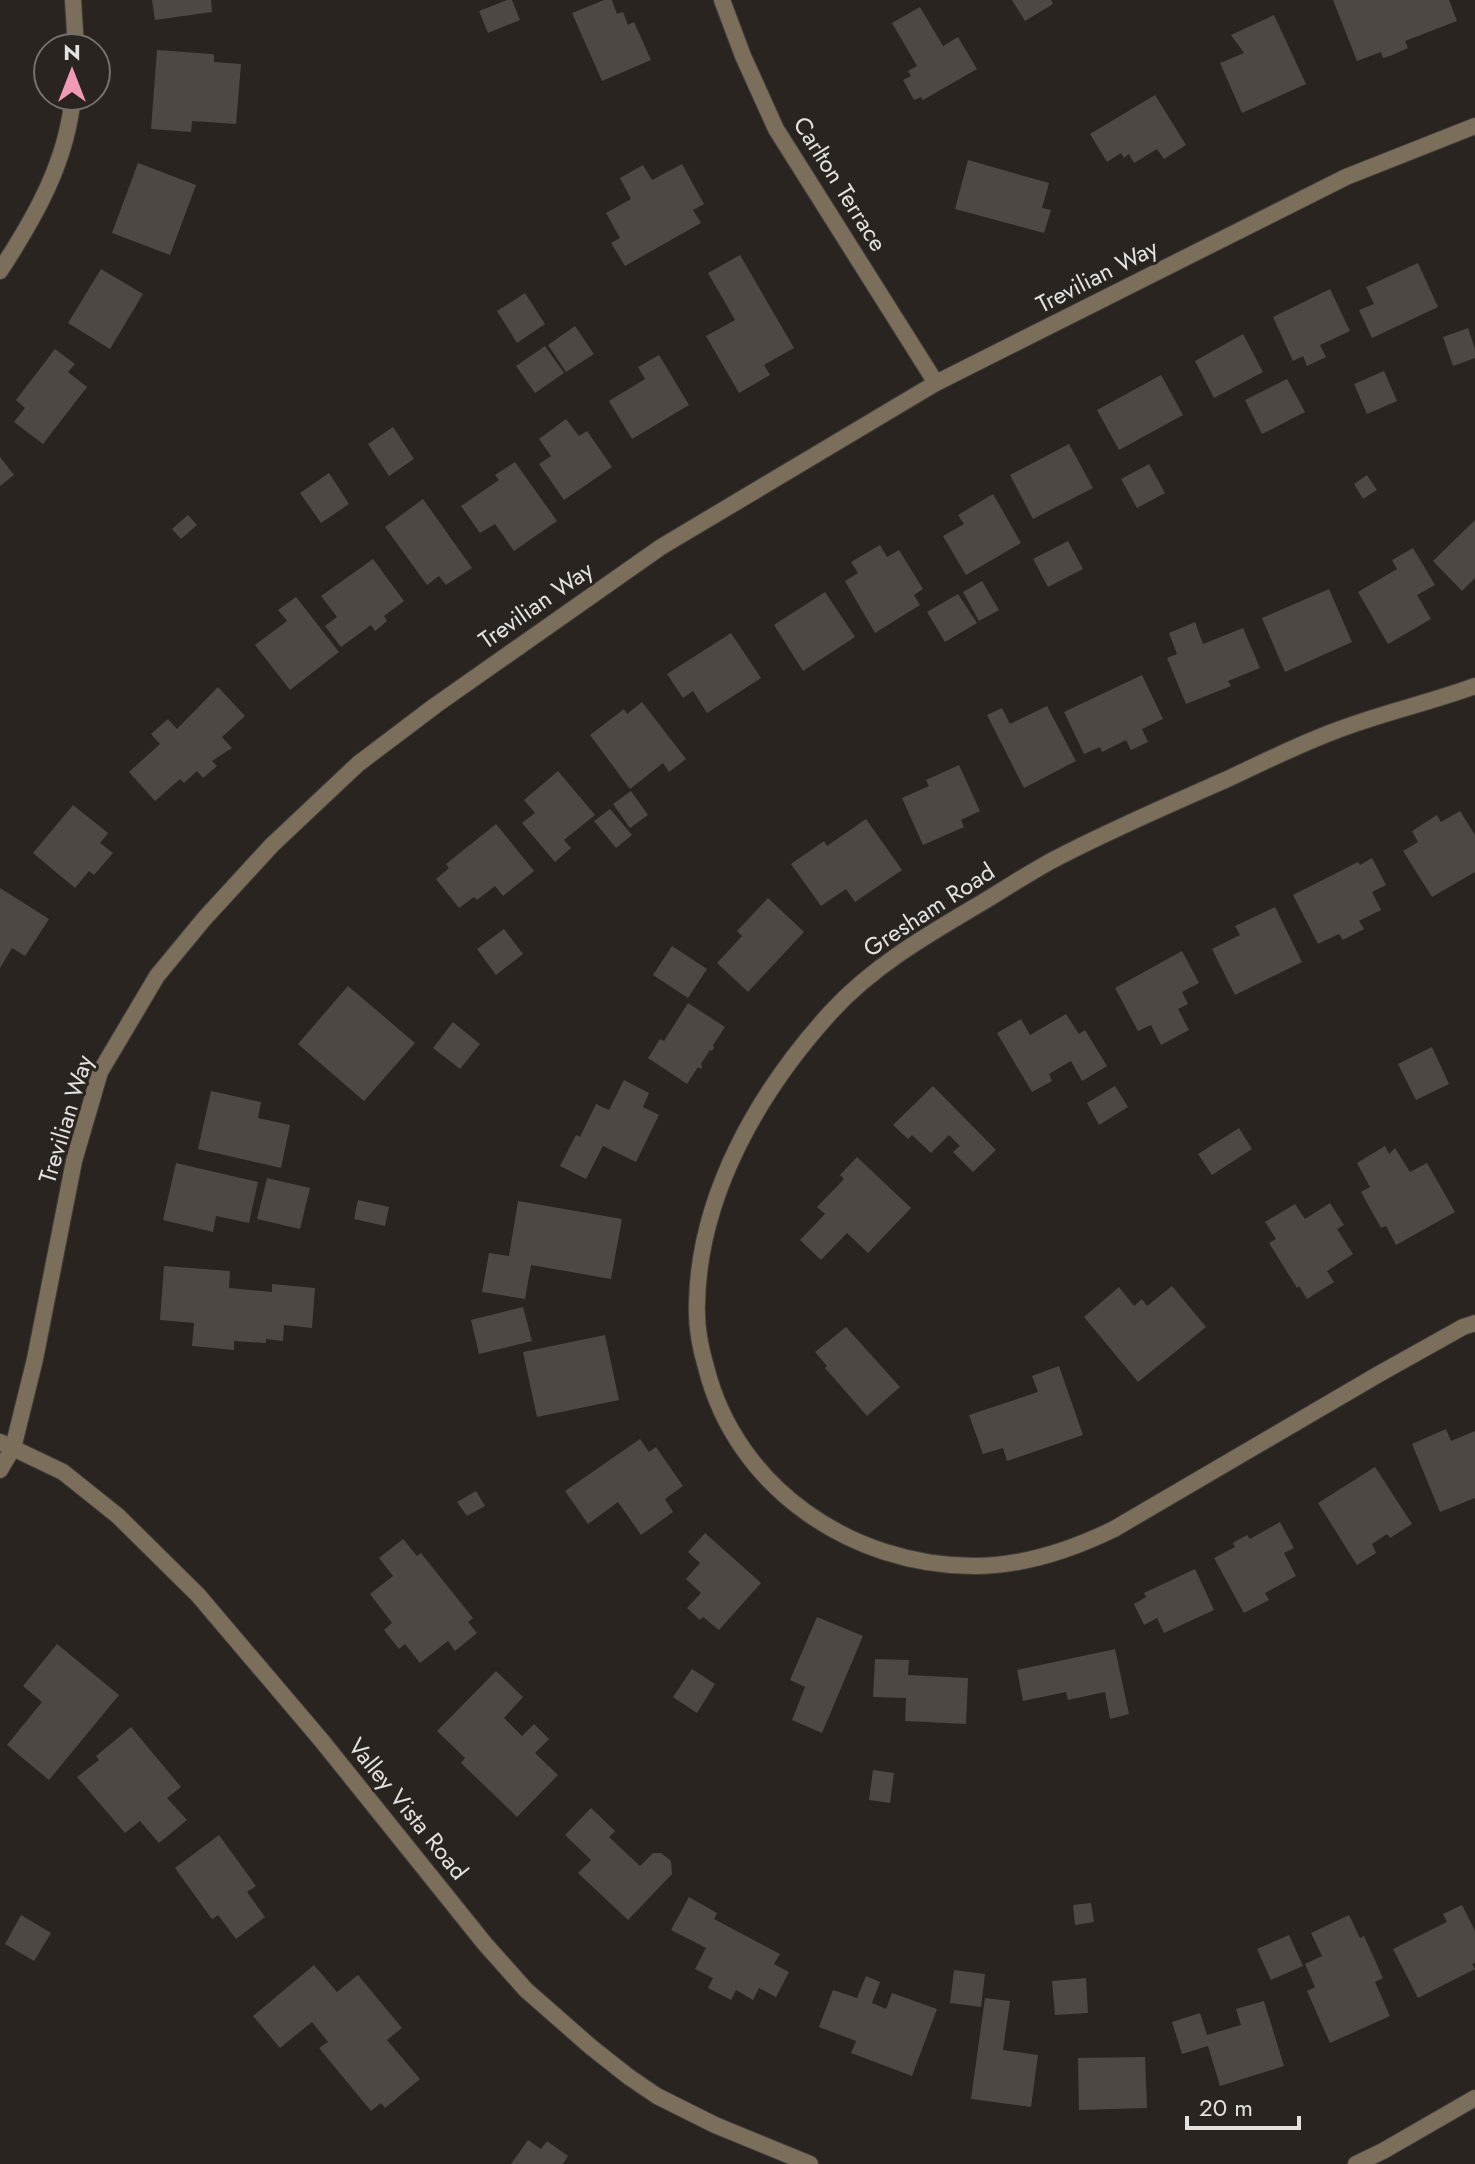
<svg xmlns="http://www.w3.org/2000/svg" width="1475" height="2164" font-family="Jost,sans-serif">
  <rect width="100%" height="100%" fill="#292420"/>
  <g fill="#4d4843">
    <polygon points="152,0 211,0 212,12 155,20"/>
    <polygon points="507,0 512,0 520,20 488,33 479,11"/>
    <polygon points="604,0 612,0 617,14 623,12 628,25 634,22 651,60 602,81 572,13"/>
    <polygon points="1012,0 1051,0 1053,4 1025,21"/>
    <polygon points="1333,0 1449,0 1457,21 1405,41 1408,48 1390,56 1383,58 1381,52 1357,61"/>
    <polygon points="920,7 943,46 958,37 977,69 923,100 921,97 914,100 903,80 911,76 908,71 917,66 892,23"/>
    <polygon points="1274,15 1306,84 1242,113 1220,63 1244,53 1231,35"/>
    <polygon points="157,50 212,54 214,55 214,62 241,64 236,124 192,121 191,132 151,129"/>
    <polygon points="1155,95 1186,145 1164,159 1157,149 1134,163 1129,154 1124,158 1121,153 1107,162 1090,134"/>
    <polygon points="968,160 1049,183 1042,208 1051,210 1044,233 955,209"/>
    <polygon points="138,163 196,185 170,255 112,233"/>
    <polygon points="682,164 704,204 693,210 701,223 625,266 611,243 620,238 606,213 631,199 620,178 643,165 652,180"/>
    <polygon points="740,255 794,348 764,365 770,375 739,393 706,336 735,320 708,273"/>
    <polygon points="1418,263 1438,307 1372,338 1359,310 1374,304 1366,287"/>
    <polygon points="101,269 143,294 110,349 68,323"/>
    <polygon points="1330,289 1350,331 1320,345 1326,357 1307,366 1303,356 1293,361 1273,317"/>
    <polygon points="525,293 545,324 517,343 497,311"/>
    <polygon points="575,326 594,354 566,372 548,345"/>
    <polygon points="1468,328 1475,349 1475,358 1453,366 1443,337"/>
    <polygon points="1243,334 1263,372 1214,398 1195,361"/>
    <polygon points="545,346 564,373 535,393 516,366"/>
    <polygon points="55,349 75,364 68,372 87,387 43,444 14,422 25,408 16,400"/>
    <polygon points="659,355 689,405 632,439 609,401 645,379 638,367"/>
    <polygon points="1384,371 1397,401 1367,414 1354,384"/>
    <polygon points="1161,375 1183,415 1119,450 1097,410"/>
    <polygon points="1287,379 1305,412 1262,434 1245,400"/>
    <polygon points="566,419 579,436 587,431 612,467 564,500 539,464 551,456 539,439"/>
    <polygon points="393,427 414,459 389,476 368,444"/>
    <polygon points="1069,444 1093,488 1033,519 1010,475"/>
    <polygon points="0,457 14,475 0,486"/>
    <polygon points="515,462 557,521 514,551 495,524 480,533 461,506 499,480 495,475"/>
    <polygon points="1149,464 1165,493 1137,508 1121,479"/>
    <polygon points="329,473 349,504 321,523 300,493"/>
    <polygon points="1367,475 1377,490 1363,499 1354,484"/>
    <polygon points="993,494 1021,543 966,575 943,536 964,524 958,515"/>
    <polygon points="423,499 472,568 446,585 439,576 427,585 385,527"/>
    <polygon points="188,515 197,525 181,539 172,529"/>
    <polygon points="1475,520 1475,578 1462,591 1433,561"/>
    <polygon points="1068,541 1083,569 1048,587 1033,559"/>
    <polygon points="880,545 887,557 899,550 923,589 914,595 920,605 875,633 845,581 858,573 851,562"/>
    <polygon points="1413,548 1435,585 1417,595 1431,619 1388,644 1358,592 1397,569 1392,560"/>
    <polygon points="373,559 404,601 384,616 387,621 375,631 371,625 341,647 325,626 337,617 321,596"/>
    <polygon points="982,581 999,610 979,621 963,592"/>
    <polygon points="1329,589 1352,642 1285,672 1262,618"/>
    <polygon points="825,592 855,637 803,671 774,625"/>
    <polygon points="958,594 977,623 945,642 927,612"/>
    <polygon points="296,597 339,652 290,690 255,645 287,621 278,610"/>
    <polygon points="1195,622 1203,644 1243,628 1260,668 1228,681 1231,686 1186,704 1167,658 1177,654 1169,633"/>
    <polygon points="731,633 761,678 707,713 693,691 683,698 667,674"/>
    <polygon points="1142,675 1163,719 1142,729 1148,742 1131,750 1126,740 1102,752 1100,747 1084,754 1064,712"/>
    <polygon points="218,687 245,716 222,737 232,748 212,761 217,766 203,778 197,771 184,783 180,779 155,801 129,772 160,744 151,734 168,719 177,729"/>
    <polygon points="642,702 686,759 669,772 663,763 630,789 590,735 624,709 627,714"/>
    <polygon points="1047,706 1076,761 1024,788 987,715 1002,708 1010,724"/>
    <polygon points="959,765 980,811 961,820 964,827 923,845 902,798 929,786 926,780"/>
    <polygon points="558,771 595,815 564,840 571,848 555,862 522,823 535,813 524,800"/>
    <polygon points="631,791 648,815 630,828 613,804"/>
    <polygon points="73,805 108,833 100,843 113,853 94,875 89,871 75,888 33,853"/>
    <polygon points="610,809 632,835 616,848 594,821"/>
    <polygon points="1460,811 1475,835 1475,872 1432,897 1403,851 1418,842 1412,831 1437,815 1441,822"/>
    <polygon points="866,819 902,870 855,902 846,889 821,906 791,864 824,841 827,846"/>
    <polygon points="496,824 534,871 503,896 495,886 477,900 474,897 459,908 436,879 449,868 446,864"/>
    <polygon points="1372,858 1386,885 1372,892 1381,910 1359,921 1364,929 1343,940 1339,934 1318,944 1293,895 1358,862 1360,865"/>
    <polygon points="0,888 49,919 25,956 12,948 0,968"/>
    <polygon points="768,898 804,932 748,992 717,963 742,936 737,931"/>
    <polygon points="1275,907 1302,962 1235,995 1212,949 1240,935 1235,926"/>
    <polygon points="504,929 523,954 496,975 477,949"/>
    <polygon points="672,946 707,969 688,998 653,975"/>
    <polygon points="1182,951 1199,983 1182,992 1188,1004 1178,1009 1189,1030 1161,1045 1151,1025 1138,1031 1115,988"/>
    <polygon points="348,986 415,1043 364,1101 298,1044"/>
    <polygon points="688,1003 725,1027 713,1045 714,1048 712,1051 710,1050 701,1064 702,1067 701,1069 698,1067 687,1084 648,1058 660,1039 664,1041"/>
    <polygon points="1066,1014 1079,1034 1085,1030 1107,1066 1082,1081 1071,1061 1049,1074 1052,1081 1032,1092 997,1033 1021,1019 1030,1035"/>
    <polygon points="453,1022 480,1044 460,1069 433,1048"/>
    <polygon points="1432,1047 1449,1084 1416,1100 1398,1064"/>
    <polygon points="624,1080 649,1093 643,1107 659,1115 636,1162 603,1146 586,1179 560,1166 576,1135 580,1137 596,1104 609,1110"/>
    <polygon points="933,1086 996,1150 973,1172 953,1152 960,1146 949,1135 931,1153 912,1135 908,1139 893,1125"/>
    <polygon points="1115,1086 1128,1107 1099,1125 1087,1103"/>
    <polygon points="211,1091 261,1102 258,1118 290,1125 281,1168 198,1149"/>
    <polygon points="1239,1128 1252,1149 1212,1175 1198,1154"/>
    <polygon points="1385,1146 1389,1154 1395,1148 1410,1172 1427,1163 1455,1212 1396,1245 1386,1226 1381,1228 1361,1192 1370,1187 1357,1163"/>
    <polygon points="857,1157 911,1208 868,1253 847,1233 821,1260 800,1240 825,1214 817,1207 844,1179 840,1175"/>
    <polygon points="176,1163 258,1182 249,1223 216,1216 213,1232 163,1220"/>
    <polygon points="267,1178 310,1188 300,1229 257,1219"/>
    <polygon points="358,1200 389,1207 385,1226 354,1219"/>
    <polygon points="518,1201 622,1219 611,1279 531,1265 525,1299 482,1292 489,1253 509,1256"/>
    <polygon points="1330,1203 1344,1225 1337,1229 1353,1254 1327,1271 1334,1282 1307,1299 1299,1286 1297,1288 1269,1243 1276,1239 1265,1222 1295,1204 1305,1219"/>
    <polygon points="164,1266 230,1271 229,1288 272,1292 272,1284 315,1288 312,1328 284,1325 283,1341 266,1339 266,1343 234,1341 234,1350 192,1346 194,1323 160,1320"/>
    <polygon points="1172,1286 1206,1327 1138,1382 1084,1317 1119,1287 1134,1306 1142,1299 1147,1306"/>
    <polygon points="523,1307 532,1341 479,1354 471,1320"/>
    <polygon points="846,1327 900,1387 867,1416 825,1368 827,1366 815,1352"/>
    <polygon points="605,1335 619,1400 537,1417 523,1352"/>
    <polygon points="1059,1366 1083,1435 1007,1461 1003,1448 983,1454 969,1415 1038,1392 1032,1376"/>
    <polygon points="1446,1429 1451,1441 1475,1431 1475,1498 1440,1512 1412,1444"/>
    <polygon points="640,1439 649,1452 656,1447 683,1486 665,1499 673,1512 641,1535 618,1502 588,1524 565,1491"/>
    <polygon points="1375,1467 1412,1524 1390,1538 1387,1534 1372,1544 1376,1553 1357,1565 1318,1503"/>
    <polygon points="476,1491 485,1506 467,1516 457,1502"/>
    <polygon points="1280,1522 1294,1548 1284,1553 1296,1576 1265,1593 1269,1600 1244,1613 1214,1558 1235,1547 1233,1543 1238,1540 1247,1535 1250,1539"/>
    <polygon points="705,1533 761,1583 719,1630 703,1617 700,1620 687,1608 701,1593 686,1579 700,1563 688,1552"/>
    <polygon points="403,1539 417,1556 421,1553 473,1618 468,1622 477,1633 455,1651 448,1641 420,1663 405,1644 399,1649 384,1630 392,1623 370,1594 393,1576 379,1558"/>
    <polygon points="1195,1569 1214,1610 1164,1633 1157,1618 1144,1625 1134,1604 1146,1597 1144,1593"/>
    <polygon points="817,1617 863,1636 822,1733 792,1720 805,1687 790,1680"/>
    <polygon points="57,1644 119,1695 49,1780 7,1745 42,1702 23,1686"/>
    <polygon points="1115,1649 1129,1714 1110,1719 1105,1692 1068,1700 1066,1692 1023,1701 1017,1670"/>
    <polygon points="875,1659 909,1660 908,1675 968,1678 966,1724 905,1721 906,1698 873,1697"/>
    <polygon points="692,1669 715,1684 697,1713 673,1697"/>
    <polygon points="496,1671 523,1697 504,1718 522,1736 534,1724 549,1739 535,1753 558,1775 517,1817 461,1763 465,1758 437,1731"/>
    <polygon points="131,1727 181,1787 167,1798 187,1820 159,1843 140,1821 125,1833 77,1777 99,1760 96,1756"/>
    <polygon points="873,1770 894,1773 890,1803 869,1800"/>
    <polygon points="591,1808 615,1831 609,1837 640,1866 653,1853 661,1853 671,1861 672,1874 628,1920 578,1873 591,1860 565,1835"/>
    <polygon points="219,1835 256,1886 247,1892 265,1917 236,1939 218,1915 213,1919 211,1918 175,1868"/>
    <polygon points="689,1897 717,1913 714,1919 780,1954 774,1964 789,1972 776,1997 759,1988 753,2000 736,1990 731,2000 708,1988 713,1978 695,1969 706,1948 671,1930"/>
    <polygon points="1091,1903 1094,1922 1075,1925 1073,1905"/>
    <polygon points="1462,1905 1475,1931 1475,1963 1472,1964 1475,1969 1418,1998 1393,1949 1447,1922 1443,1914"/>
    <polygon points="21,1915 51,1933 34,1961 5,1944"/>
    <polygon points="1349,1915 1360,1938 1364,1936 1383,1978 1375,1982 1390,2016 1330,2043 1307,1991 1315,1987 1305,1964 1322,1956 1311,1933"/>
    <polygon points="1289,1935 1303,1966 1271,1980 1257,1949"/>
    <polygon points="314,1965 337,1992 358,1975 402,2028 387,2040 420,2079 385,2108 381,2103 371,2111 319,2048 328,2042 312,2022 280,2048 253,2016"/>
    <polygon points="954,1970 985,1974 981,2007 950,2003"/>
    <polygon points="866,1976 880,1982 872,2003 886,2009 892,1993 937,2009 912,2076 851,2053 856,2041 819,2027 833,1990 857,1998"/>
    <polygon points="1086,1978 1088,2013 1055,2015 1052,1981"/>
    <polygon points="985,1998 1010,2001 1003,2050 1038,2055 1031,2107 971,2099"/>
    <polygon points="1264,2001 1284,2066 1220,2086 1208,2046 1182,2054 1172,2022 1200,2013 1207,2035 1241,2025 1236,2009"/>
    <polygon points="1145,2057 1147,2108 1079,2110 1078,2058"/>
    <polygon points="528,2140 541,2149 547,2141 568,2156 563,2164 511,2164"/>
  </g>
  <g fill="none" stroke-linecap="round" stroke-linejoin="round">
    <defs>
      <g id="street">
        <polyline points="73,0 76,48"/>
        <polyline points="722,0 743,56 776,129 936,383"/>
        <path d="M0 271C35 217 67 162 73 96"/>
        <path d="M1475 686C1429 703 1381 713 1335 731 1297 745 1260 764 1223 781 1166 806 1108 831 1053 860 1029 873 1006 888 983 902 929 934 874 965 831 1012 760 1090 699 1194 697 1303 696 1324 700 1347 706 1367 736 1488 852 1566 974 1566 1023 1566 1071 1550 1114 1529L1379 1374 1463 1327 1475 1323"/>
        <polyline points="0,1442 63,1472 118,1516 198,1595 322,1741 485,1944 526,1990 591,2047 629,2077 657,2096 715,2125 810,2164"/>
        <polyline points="0,1470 13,1448 35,1359 74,1161 100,1072 157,976 204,919 272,845 358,764 436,705 661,547 936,383 1346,177 1475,126"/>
        <polyline points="1356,2164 1383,2151 1475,2098"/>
      </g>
    </defs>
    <use href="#street" stroke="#433e3b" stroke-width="18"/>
    <use href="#street" stroke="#7b6f5b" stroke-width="16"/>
  </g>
  <g text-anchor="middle" stroke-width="6" stroke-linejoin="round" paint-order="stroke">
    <g font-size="24" fill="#e4e1de" stroke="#292420">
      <text transform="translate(840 184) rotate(58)" y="8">Carlton Terrace</text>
      <text transform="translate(1097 276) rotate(-27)" y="8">Trevilian Way</text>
      <text transform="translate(536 605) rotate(-35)" y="8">Trevilian Way</text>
      <text transform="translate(929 910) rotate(-33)" y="8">Gresham Road</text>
      <text transform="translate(66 1119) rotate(-73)" y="8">Trevilian Way</text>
      <text transform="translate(408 1809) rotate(51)" y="8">Valley Vista Road</text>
    </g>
  </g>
  <g transform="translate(72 72)"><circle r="38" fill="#292420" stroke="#74706c" stroke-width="2"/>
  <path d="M0-6L14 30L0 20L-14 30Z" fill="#f09ab4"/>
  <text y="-12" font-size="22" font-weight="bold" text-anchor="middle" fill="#e4e1de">N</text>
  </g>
  <path d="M1187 2116v12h112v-12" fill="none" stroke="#e4e1de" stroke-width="4"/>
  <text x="1199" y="2116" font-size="24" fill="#e4e1de" stroke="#292420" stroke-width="6" paint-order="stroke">20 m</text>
</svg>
